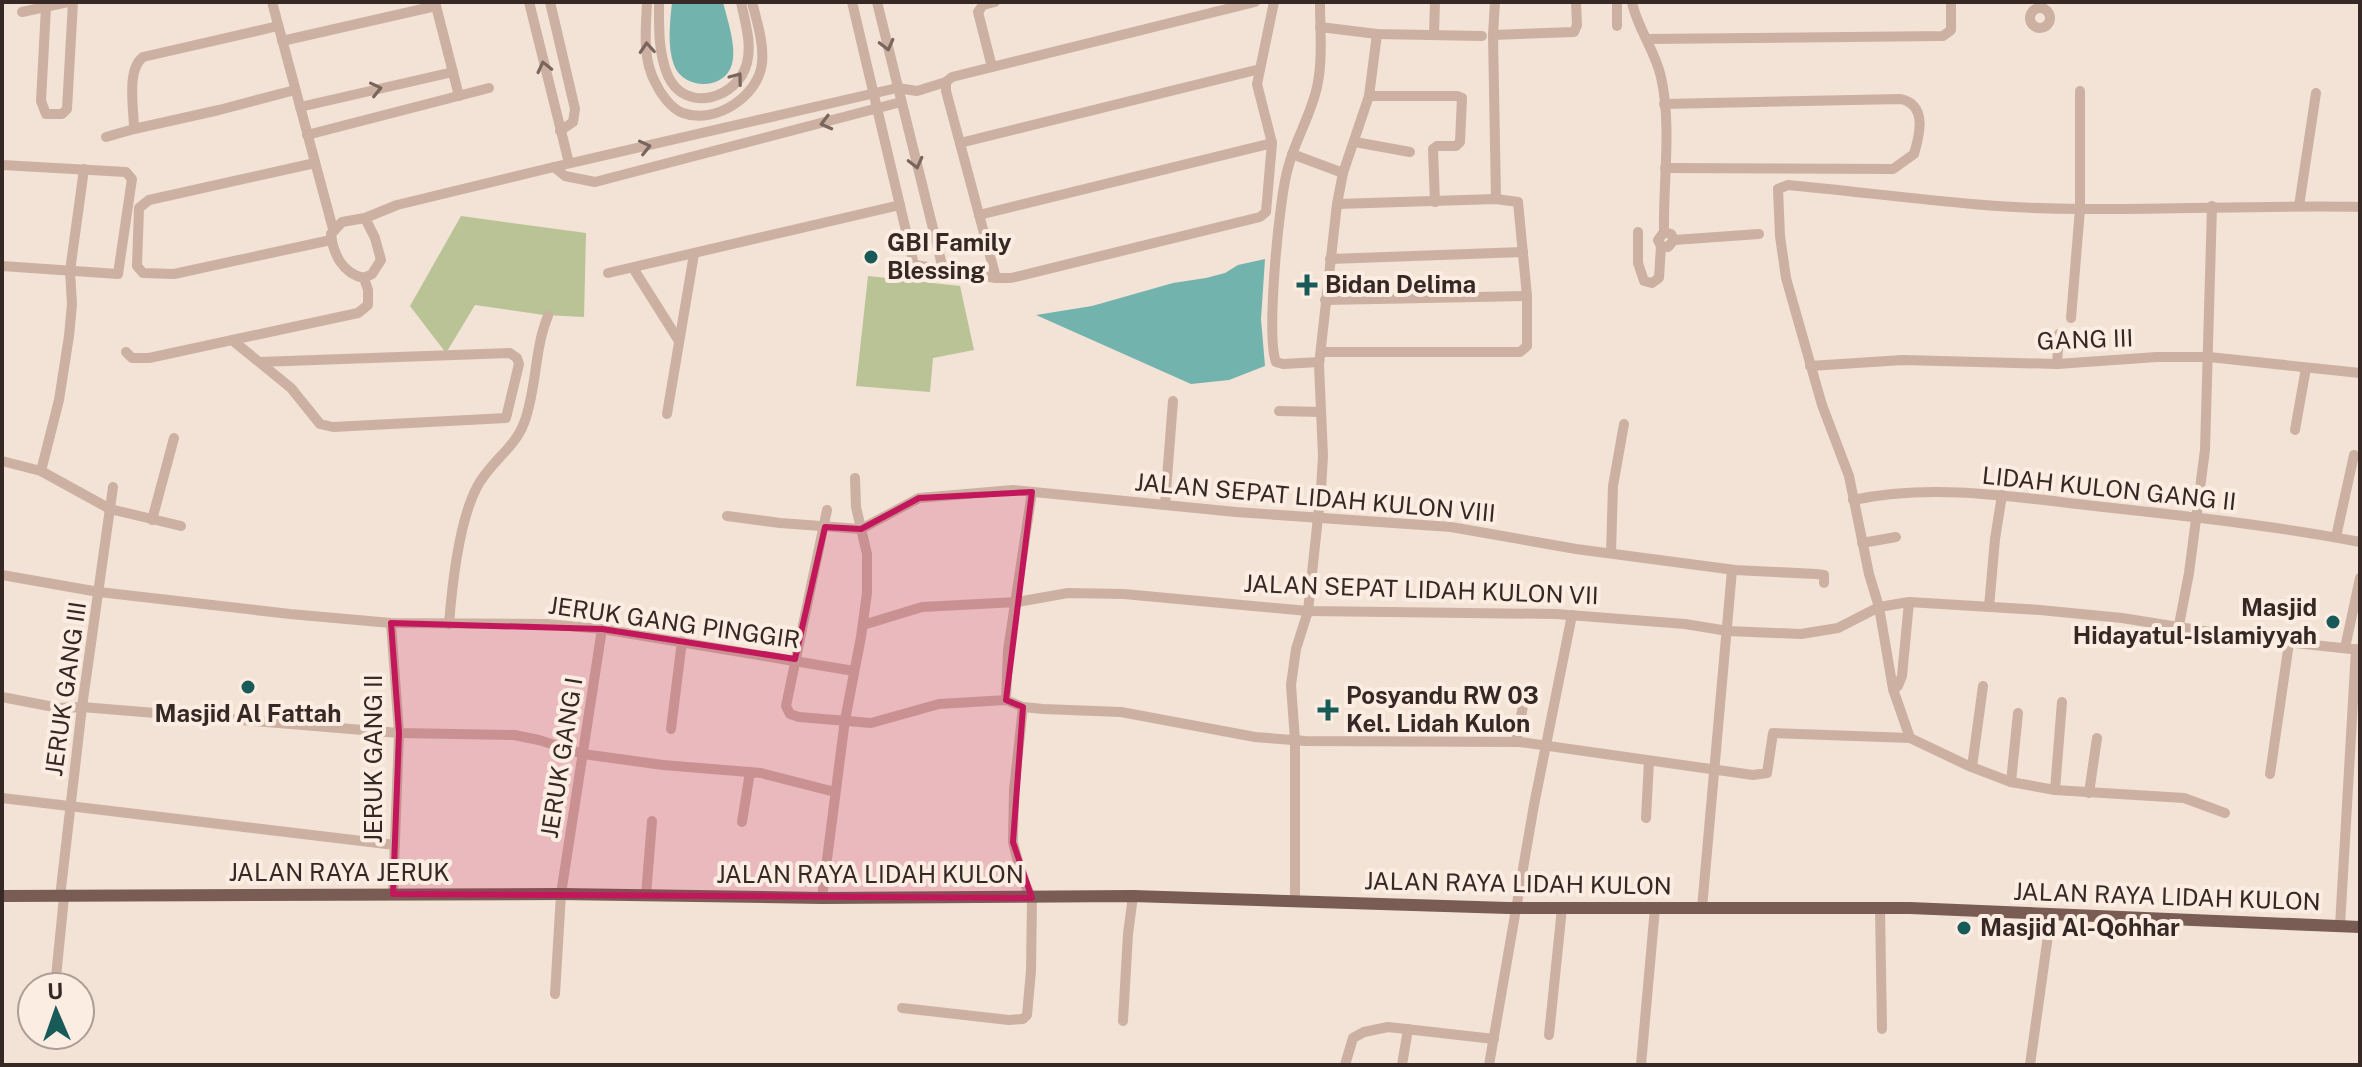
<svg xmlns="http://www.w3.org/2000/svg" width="2362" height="1067" font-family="'Public Sans',sans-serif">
  <rect width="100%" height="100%" fill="#f3e2d6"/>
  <g fill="#b9c395">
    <polygon points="461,216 586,233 584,317 544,315 475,305 446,353 410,306"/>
    <polygon points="868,276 960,286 974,350 933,358 930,392 856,386"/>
  </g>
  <g fill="#73b3ae">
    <path d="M672 2H723C727 19 737 47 732 64 725 91 683 90 674 65 667 46 670 22 672 2Z"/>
    <polygon points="1265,259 1261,319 1265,366 1229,380 1191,384 1036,315 1092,306 1173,283 1206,278 1225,273 1238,265"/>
  </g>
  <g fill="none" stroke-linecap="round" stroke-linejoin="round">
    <g stroke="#ccb0a1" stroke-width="10">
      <polyline points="272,2 333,229"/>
      <polyline points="435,2 459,96"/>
      <polyline points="529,2 569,163"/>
      <polyline points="550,2 575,109 573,122 560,131"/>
      <path d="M647 2C646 28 642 58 655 82 660 93 671 109 683 113 715 125 759 96 762 63 764 43 757 22 752 2"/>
      <path d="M659 2C659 26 658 53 668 76 685 114 738 99 747 63 752 43 745 22 741 2"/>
      <polyline points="852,2 914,265 943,269 877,2"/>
      <polyline points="1255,2 952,77 946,82 946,91 996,278 1011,278 1260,217 1266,212 1272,143 1257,84 1274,2"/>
      <polyline points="1495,2 1493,35 1496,199"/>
      <polyline points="1617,2 1617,26"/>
      <path d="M1632 2C1637 28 1655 50 1661 77 1672 125 1663 183 1664 232"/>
      <polyline points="46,7 41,101 46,114 62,114 67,109 73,2"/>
      <circle cx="2040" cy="18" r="10"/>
      <polyline points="22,12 68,2"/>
      <path d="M278 26 143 57C126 70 134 109 134 129L219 110 295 90"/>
      <polyline points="1320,27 1377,34 1482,36"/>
      <polyline points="1434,34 1435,2"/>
      <polyline points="1493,35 1574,32 1577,25 1576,2"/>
      <polyline points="1647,39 1943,36 1951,30 1951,2"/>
      <polyline points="282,41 436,6"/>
      <polyline points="992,67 978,12 983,5 995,2"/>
      <polyline points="1369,96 1457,96 1462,98 1460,142 1456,146 1437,146 1433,149 1435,202"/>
      <polyline points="901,102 595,182 565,176 554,167 897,88 917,91 946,82"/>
      <path d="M1664 104 1901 99C1927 105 1920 134 1914 154L1893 169 1665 168"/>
      <polyline points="300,107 453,72"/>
      <polyline points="307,135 489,88"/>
      <polyline points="106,137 134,129"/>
      <polyline points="1355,142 1410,152"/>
      <polyline points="960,143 1260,69"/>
      <polyline points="1292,154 1343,173"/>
      <polyline points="315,163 149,200 139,208 137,266 143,273 174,274 331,240"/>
      <polyline points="2,165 126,172 132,179 118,274 2,266"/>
      <polyline points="2299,206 2316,93"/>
      <polyline points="979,215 1272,143"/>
      <path d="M365 218 375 238 381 260 372 274 364 278C343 274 333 254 331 234L342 222 365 218 397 205 554 167"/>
      <polyline points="1638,232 1638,263 1644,281 1652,283 1659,278 1661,246"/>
      <polyline points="1674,240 1671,234 1664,232 1658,240 1661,246 1668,247 1674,240 1759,234"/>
      <polyline points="1330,259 1523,252"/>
      <polyline points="633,268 679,341"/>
      <polyline points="943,269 996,278"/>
      <polyline points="608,273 900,205"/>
      <polyline points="1325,300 1527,296"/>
      <polyline points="2071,318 2080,209 2080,91"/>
      <polyline points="232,340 291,388 320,424 333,427 506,418 519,364 517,358 510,353 260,362"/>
      <polyline points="126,352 132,358 149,358 358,313 368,305 368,290 364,278"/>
      <polyline points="1321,352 1520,352 1527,346 1527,296 1518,202 1496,199 1337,204"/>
      <path d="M1319 362 1283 364 1276 362C1266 336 1279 198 1288 168 1295 140 1311 115 1317 87 1323 61 1320 29 1320 2"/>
      <polyline points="2057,364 2059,334"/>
      <polyline points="1810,366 1903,360 2057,364 2157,357 2209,357 2360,373"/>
      <polyline points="1279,411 1321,412"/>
      <polyline points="667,414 694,254"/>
      <polyline points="2295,430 2306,368"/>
      <polyline points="2,461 41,471 110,509 181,526"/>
      <polyline points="41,471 59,400 69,336 72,304 70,271 84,169"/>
      <path d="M1853 500C1932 483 2016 497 2095 506 2183 516 2272 525 2360 542"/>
      <polyline points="1165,504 1173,401"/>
      <polyline points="827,510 786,706 790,714 799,717 871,723 939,704 1006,700 1023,707 1043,709 1121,712 1255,737 1305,741 1520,742 1753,775 1767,773 1773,733 1910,738 1969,766 2011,782 2055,790 2184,798 2225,813"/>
      <polyline points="727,516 780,523 861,529 919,498 1013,490 1236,512 1451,527 1576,549 1735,570 1816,574 1824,575 1824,583"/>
      <polyline points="152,520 174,438"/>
      <polyline points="2336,537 2354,455"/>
      <polyline points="1862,543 1896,537"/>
      <polyline points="1611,553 1613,486 1624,424"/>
      <polyline points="2,575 99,592 290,614 391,623 546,624 602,629 854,671"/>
      <polyline points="1989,607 1995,539 2002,495"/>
      <polyline points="391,623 399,733 393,894"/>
      <path d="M449 624C452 586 459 521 477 487 489 463 515 448 524 423 537 389 534 349 548 316"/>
      <polyline points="863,625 922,607 1017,602 1068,593 1124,594 1308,611 1556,614 1685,624 1728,631 1801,634 1838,628 1879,607 1909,602 2040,610 2122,618 2241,637 2360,650"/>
      <polyline points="2179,625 2189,573 2205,450 2212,206"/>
      <polyline points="2345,648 2360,578"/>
      <polyline points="1893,689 1898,686 1902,676 1909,602"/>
      <polyline points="2,697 59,708 82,707 399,733 514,735 539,740 583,754 663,765 761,773 835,792"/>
      <polyline points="1006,700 1008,650 1032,492"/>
      <polyline points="671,729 682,641"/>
      <path d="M1910 738 1893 689 1879 607 1869 574 1849 476 1822 405 1786 278 1780 236 1778 189 1788 185C1885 194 1982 209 2080 209 2173 210 2266 205 2360 207"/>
      <polyline points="1516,742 1525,696"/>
      <polyline points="1972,767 1983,686"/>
      <polyline points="2270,774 2289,643"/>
      <polyline points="2011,782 2018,713"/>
      <polyline points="2055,790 2062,702"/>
      <polyline points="2089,793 2097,738"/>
      <polyline points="2,798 395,845"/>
      <polyline points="1646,818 1649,761"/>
      <polyline points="742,822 750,772"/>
      <polyline points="646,895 652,821"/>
      <polyline points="60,897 82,707 113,487"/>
      <polyline points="822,898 845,720 861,637 867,593 867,554 856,507 855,478"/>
      <polyline points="1295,901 1295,740 1291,685 1296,649 1308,611 1321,489 1323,456 1319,365 1337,204 1343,173 1369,96 1377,34"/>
      <polyline points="1702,908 1732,570"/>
      <polyline points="1880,908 1882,1029"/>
      <polyline points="2340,926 2356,649"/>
      <polyline points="55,987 64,897"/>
      <polyline points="555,994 561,894 602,629"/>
      <polyline points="902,1008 1009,1020 1023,1019 1027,1015 1031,971 1032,898 1022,878 1013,842 1014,790 1023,707"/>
      <polyline points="1123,1021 1128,934 1133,896"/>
      <polyline points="1549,1035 1562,908"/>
      <polyline points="1345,1065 1353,1038 1364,1032 1388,1027 1494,1039"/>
      <polyline points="1402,1065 1408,1029"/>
      <polyline points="1489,1065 1534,805 1572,615"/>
      <polyline points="1641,1065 1655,908"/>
      <polyline points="2030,1065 2051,914"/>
    </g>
    <polyline stroke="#795c54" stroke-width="12" points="2,896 561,894 822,898 1133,896 1508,908 1910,908 2360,927"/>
  </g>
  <defs><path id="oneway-chevron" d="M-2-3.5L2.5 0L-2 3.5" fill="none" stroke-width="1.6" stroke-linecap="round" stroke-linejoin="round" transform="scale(2)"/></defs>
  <g stroke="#79655d">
    <use href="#oneway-chevron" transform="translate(887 45) rotate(76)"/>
    <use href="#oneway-chevron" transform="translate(647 48) rotate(-94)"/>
    <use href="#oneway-chevron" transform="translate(544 67) rotate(-103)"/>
    <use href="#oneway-chevron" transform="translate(737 78) rotate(-53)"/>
    <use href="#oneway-chevron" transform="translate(376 89) rotate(-13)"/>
    <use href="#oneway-chevron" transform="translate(826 123) rotate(165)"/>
    <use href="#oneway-chevron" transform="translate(645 147) rotate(-13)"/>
    <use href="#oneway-chevron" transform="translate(916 163) rotate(76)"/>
  </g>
  <path fill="#c2185b" fill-opacity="0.2" stroke="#c2185b" stroke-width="6" stroke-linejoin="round" d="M1032 492 1006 700 1023 707 1013 842 1032 898 393 894 399 733 391 623 602 629 795 659 825 527 861 529 919 498Z"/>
  <g fill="#175a58" stroke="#fbede2" stroke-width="3">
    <circle cx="871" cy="257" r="8"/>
    <path d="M1303 273h8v8h8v8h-8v8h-8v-8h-8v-8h8z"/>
    <circle cx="2333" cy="622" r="8"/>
    <circle cx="248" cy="687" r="8"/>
    <path d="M1324 698h8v8h8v8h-8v8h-8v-8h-8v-8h8z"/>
    <circle cx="1964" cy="928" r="8"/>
  </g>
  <g text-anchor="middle" stroke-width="8" stroke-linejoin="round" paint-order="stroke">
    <g font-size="24" font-weight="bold" fill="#352825" stroke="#fbede2" text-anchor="start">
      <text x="887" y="251">GBI Family<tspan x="887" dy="28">Blessing</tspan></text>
      <text x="1325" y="293">Bidan Delima</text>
      <text x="2317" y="616" text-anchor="end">Masjid<tspan x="2317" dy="28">Hidayatul-Islamiyyah</tspan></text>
      <text x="1346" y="704">Posyandu RW 03<tspan x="1346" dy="28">Kel. Lidah Kulon</tspan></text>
      <text x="248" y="722" text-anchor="middle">Masjid Al Fattah</text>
      <text x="1980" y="936">Masjid Al-Qohhar</text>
    </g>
    <g font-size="24" fill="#352825" stroke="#fbede2">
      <text transform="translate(2085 340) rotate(-2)" y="8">GANG III</text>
      <text transform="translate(2109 489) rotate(6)" y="8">LIDAH KULON GANG II</text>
      <text transform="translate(1315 498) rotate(5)" y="8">JALAN SEPAT LIDAH KULON VIII</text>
      <text transform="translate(1421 590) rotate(2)" y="8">JALAN SEPAT LIDAH KULON VII</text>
      <text transform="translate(674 623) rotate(8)" y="8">JERUK GANG PINGGIR</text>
      <text transform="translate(66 689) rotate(-82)" y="8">JERUK GANG III</text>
      <text transform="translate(562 758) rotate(-81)" y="8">JERUK GANG I</text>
      <text transform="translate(374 759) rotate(-90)" y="8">JERUK GANG II</text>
      <text x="339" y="881">JALAN RAYA JERUK</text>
      <text x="870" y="883">JALAN RAYA LIDAH KULON</text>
      <text transform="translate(1518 884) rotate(1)" y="8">JALAN RAYA LIDAH KULON</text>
      <text transform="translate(2167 897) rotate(2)" y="8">JALAN RAYA LIDAH KULON</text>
    </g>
  </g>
  <rect width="2362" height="1067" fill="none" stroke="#352825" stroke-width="8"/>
  <g transform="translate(56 1011) rotate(358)"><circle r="38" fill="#fbede2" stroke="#ac9e96" stroke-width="2"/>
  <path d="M0-6L14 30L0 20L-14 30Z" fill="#175a58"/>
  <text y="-12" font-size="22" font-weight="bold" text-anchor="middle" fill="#352825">U</text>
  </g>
</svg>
